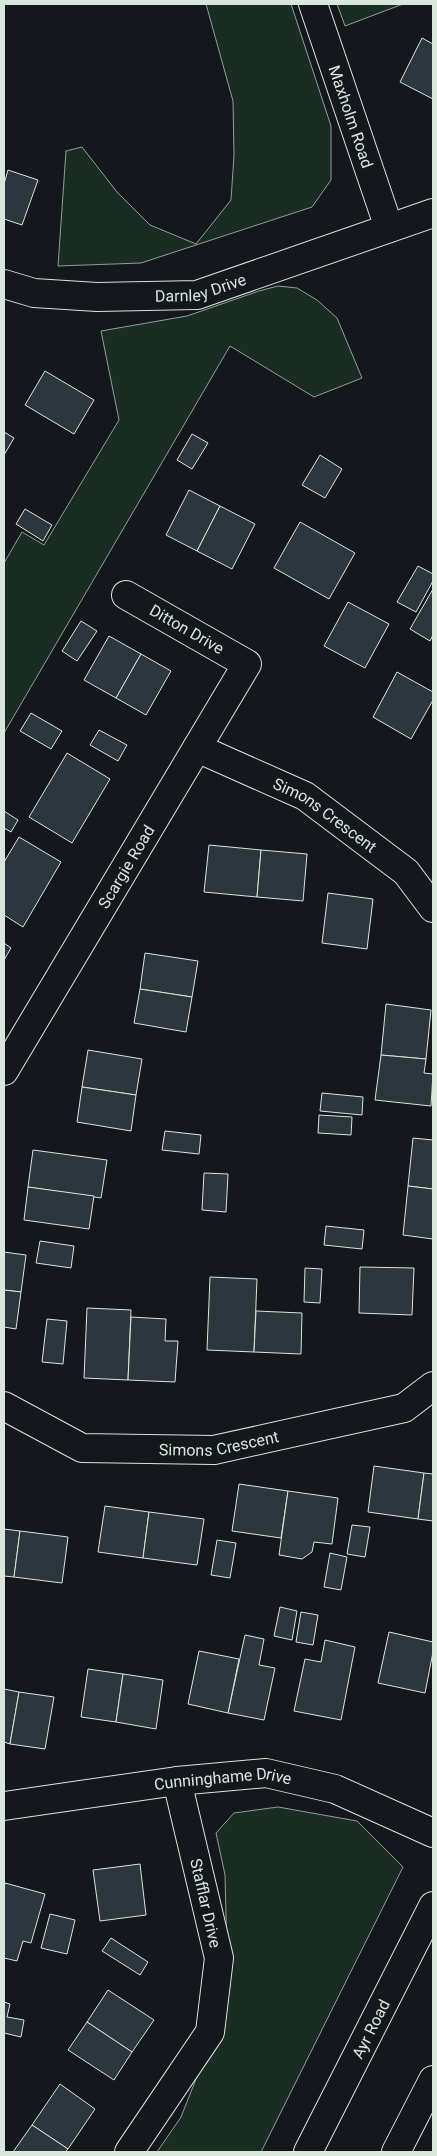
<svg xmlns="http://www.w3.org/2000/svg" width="437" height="2156" font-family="Roboto,sans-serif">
  <rect width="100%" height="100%" fill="#14181c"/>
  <g fill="#1a2d24" stroke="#939e99">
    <polygon points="206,4 291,4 331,126 331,180 312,207 141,263 58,266 66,151 82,147 117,192 150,225 196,244 231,200 234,155 233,101"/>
    <polygon points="337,4 403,4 345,26"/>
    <polygon points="278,286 297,288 317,300 337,318 362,378 314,397 230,346 4,733 4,563 22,532 44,545 119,420 101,331 187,316 259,291"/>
    <polygon points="278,1807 357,1821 403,1867 261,2152 157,2152 181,2117 228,1998 225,1875 216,1833 234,1813"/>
  </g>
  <g fill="#2c363c" stroke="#d8e6dc">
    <polygon points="422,38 433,44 433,99 400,82"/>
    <polygon points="8,170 38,180 22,225 4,219 4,184"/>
    <polygon points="45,371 94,400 74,434 25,405"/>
    <polygon points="4,432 14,438 4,455"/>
    <polygon points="192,434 208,443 192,469 177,460"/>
    <polygon points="320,455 342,469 325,498 302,485"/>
    <polygon points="189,490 220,506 197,551 166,535"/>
    <polygon points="220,506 255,524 232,569 197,551"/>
    <polygon points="25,509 52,525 43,541 16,524"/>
    <polygon points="300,522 355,553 329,599 274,568"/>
    <polygon points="418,566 433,574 433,581 416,612 397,602"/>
    <polygon points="433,589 433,635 430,641 410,629"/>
    <polygon points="348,602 389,624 365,668 324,646"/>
    <polygon points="81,621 97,631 77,661 62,651"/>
    <polygon points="109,636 141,654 116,698 84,680"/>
    <polygon points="141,654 171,671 146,715 116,698"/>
    <polygon points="397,672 433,692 433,700 411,739 373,717"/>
    <polygon points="31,713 62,731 51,749 20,731"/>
    <polygon points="99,730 127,745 118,761 90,745"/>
    <polygon points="67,753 110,779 72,843 29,817"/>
    <polygon points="4,811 18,820 11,832 4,828"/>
    <polygon points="19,837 61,862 23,927 4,915 4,862"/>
    <polygon points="209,845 261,850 257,897 204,892"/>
    <polygon points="261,850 307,854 303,901 257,897"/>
    <polygon points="328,893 373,899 367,949 322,943"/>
    <polygon points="4,943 11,948 4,960"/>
    <polygon points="145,953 198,961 192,997 140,989"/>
    <polygon points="140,989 192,997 186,1032 134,1023"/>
    <polygon points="386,1004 431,1010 426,1059 381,1055"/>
    <polygon points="88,1050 142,1059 136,1095 82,1087"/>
    <polygon points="381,1055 426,1059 424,1073 433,1074 431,1106 375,1100"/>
    <polygon points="82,1087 136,1095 131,1131 77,1122"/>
    <polygon points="322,1093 363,1097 362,1115 320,1111"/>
    <polygon points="319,1115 352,1117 351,1135 318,1133"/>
    <polygon points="165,1131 201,1135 199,1154 162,1150"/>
    <polygon points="413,1138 433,1140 433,1189 408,1186"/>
    <polygon points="33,1150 107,1160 101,1198 28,1187"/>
    <polygon points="204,1173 228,1174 226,1212 202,1210"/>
    <polygon points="408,1186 433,1189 433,1239 403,1235"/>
    <polygon points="28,1187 94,1196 89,1229 24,1220"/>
    <polygon points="326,1226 364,1230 362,1249 324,1245"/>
    <polygon points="40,1241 74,1246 71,1268 36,1263"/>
    <polygon points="4,1252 26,1255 21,1292 4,1290"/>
    <polygon points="360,1267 414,1268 412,1315 359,1313"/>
    <polygon points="305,1268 322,1269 320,1303 304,1302"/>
    <polygon points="210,1277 257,1279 254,1352 207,1350"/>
    <polygon points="4,1290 21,1292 16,1329 4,1327"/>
    <polygon points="87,1308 131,1310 128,1380 84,1378"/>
    <polygon points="256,1311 302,1313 301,1354 254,1352"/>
    <polygon points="131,1317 166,1319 165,1341 178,1341 175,1382 128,1380"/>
    <polygon points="47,1319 67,1321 63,1364 42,1362"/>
    <polygon points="374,1466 424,1473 418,1519 368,1512"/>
    <polygon points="424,1473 433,1474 433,1521 418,1519"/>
    <polygon points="239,1484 288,1491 281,1538 232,1531"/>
    <polygon points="288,1491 338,1498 332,1544 314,1542 312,1552 302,1559 279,1555"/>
    <polygon points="105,1506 149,1512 143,1558 98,1552"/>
    <polygon points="149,1512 204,1519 197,1565 143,1558"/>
    <polygon points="352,1525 370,1527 365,1557 347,1554"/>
    <polygon points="4,1529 20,1531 14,1577 4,1576"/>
    <polygon points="20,1531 68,1537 62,1583 14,1577"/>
    <polygon points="217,1540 236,1543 230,1578 211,1575"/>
    <polygon points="330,1553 347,1557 341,1590 324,1587"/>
    <polygon points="280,1607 297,1611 292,1640 274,1636"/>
    <polygon points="301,1612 318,1615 313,1645 296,1642"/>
    <polygon points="389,1632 433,1642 433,1652 425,1693 378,1683"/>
    <polygon points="245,1635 264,1639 259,1665 275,1668 264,1720 228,1713"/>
    <polygon points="325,1640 355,1647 341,1720 294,1711 305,1659 321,1662"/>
    <polygon points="199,1651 239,1659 228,1713 188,1704"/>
    <polygon points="88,1669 123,1674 116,1722 81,1717"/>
    <polygon points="123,1674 163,1680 156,1729 116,1722"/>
    <polygon points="4,1689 19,1692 10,1744 4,1742"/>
    <polygon points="19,1692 54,1697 45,1749 10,1744"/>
    <polygon points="140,1864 146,1915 100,1921 93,1870"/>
    <polygon points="5,1883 45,1894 31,1943 23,1941 17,1961 4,1958 4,1889"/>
    <polygon points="50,1914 75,1920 67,1954 41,1948"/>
    <polygon points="111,1938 148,1962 140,1975 102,1951"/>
    <polygon points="108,1990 154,2020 132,2052 87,2022"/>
    <polygon points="4,2002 10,2004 7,2017 24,2020 21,2037 4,2033"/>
    <polygon points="87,2022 132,2052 114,2080 68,2050"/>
    <polygon points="60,2084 95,2109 68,2149 32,2125"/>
    <polygon points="32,2125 68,2149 65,2152 13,2152"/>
  </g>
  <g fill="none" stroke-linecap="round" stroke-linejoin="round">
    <defs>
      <g id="minor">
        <path id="s1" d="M313 4 389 228"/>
        <path id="s2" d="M4 284 34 293 97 297 197 295 433 213"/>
        <path id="s3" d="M197 748 305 796 406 872 433 908"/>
        <path id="s4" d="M4 1071 247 664 126 595"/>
        <path id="s5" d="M4 1406 82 1448 214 1450 404 1408 433 1386"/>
        <path id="s6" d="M4 1806 177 1781 266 1773 335 1789 433 1833"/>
        <polyline points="129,2152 210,2032 219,1958 177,1781"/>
        <polyline points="396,2152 433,2080"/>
      </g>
      <g id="major">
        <path id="s7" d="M308 2152 433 1906"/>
      </g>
    </defs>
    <use href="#minor" stroke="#d8e6dc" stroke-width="30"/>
    <use href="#major" stroke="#d8e6dc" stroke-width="30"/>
    <use href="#minor" stroke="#14181c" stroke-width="28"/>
    <use href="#major" stroke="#14181c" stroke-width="28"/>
  </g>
  <g text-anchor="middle" stroke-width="4" stroke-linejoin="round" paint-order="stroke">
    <g font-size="16" fill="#d8e6dc" stroke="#14181c">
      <text dy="6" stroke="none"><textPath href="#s1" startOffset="119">Maxholm Road</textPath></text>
      <text dy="6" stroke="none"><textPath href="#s2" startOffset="199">Darnley Drive</textPath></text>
      <text transform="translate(187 629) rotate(30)" y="6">Ditton Drive</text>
      <text dy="6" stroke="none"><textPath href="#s3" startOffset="145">Simons Crescent</textPath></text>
      <text dy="6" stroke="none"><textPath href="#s4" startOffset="238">Scargie Road</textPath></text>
      <text dy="6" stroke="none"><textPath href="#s5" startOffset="226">Simons Crescent</textPath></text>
      <text dy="6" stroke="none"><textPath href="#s6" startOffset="221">Cunninghame Drive</textPath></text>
      <text transform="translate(206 1903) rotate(77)" y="6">Stafflar Drive</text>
      <text dy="6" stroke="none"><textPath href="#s7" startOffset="138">Ayr Road</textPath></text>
    </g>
  </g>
  <rect width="437" height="2156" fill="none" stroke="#d8e6dc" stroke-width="10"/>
</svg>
